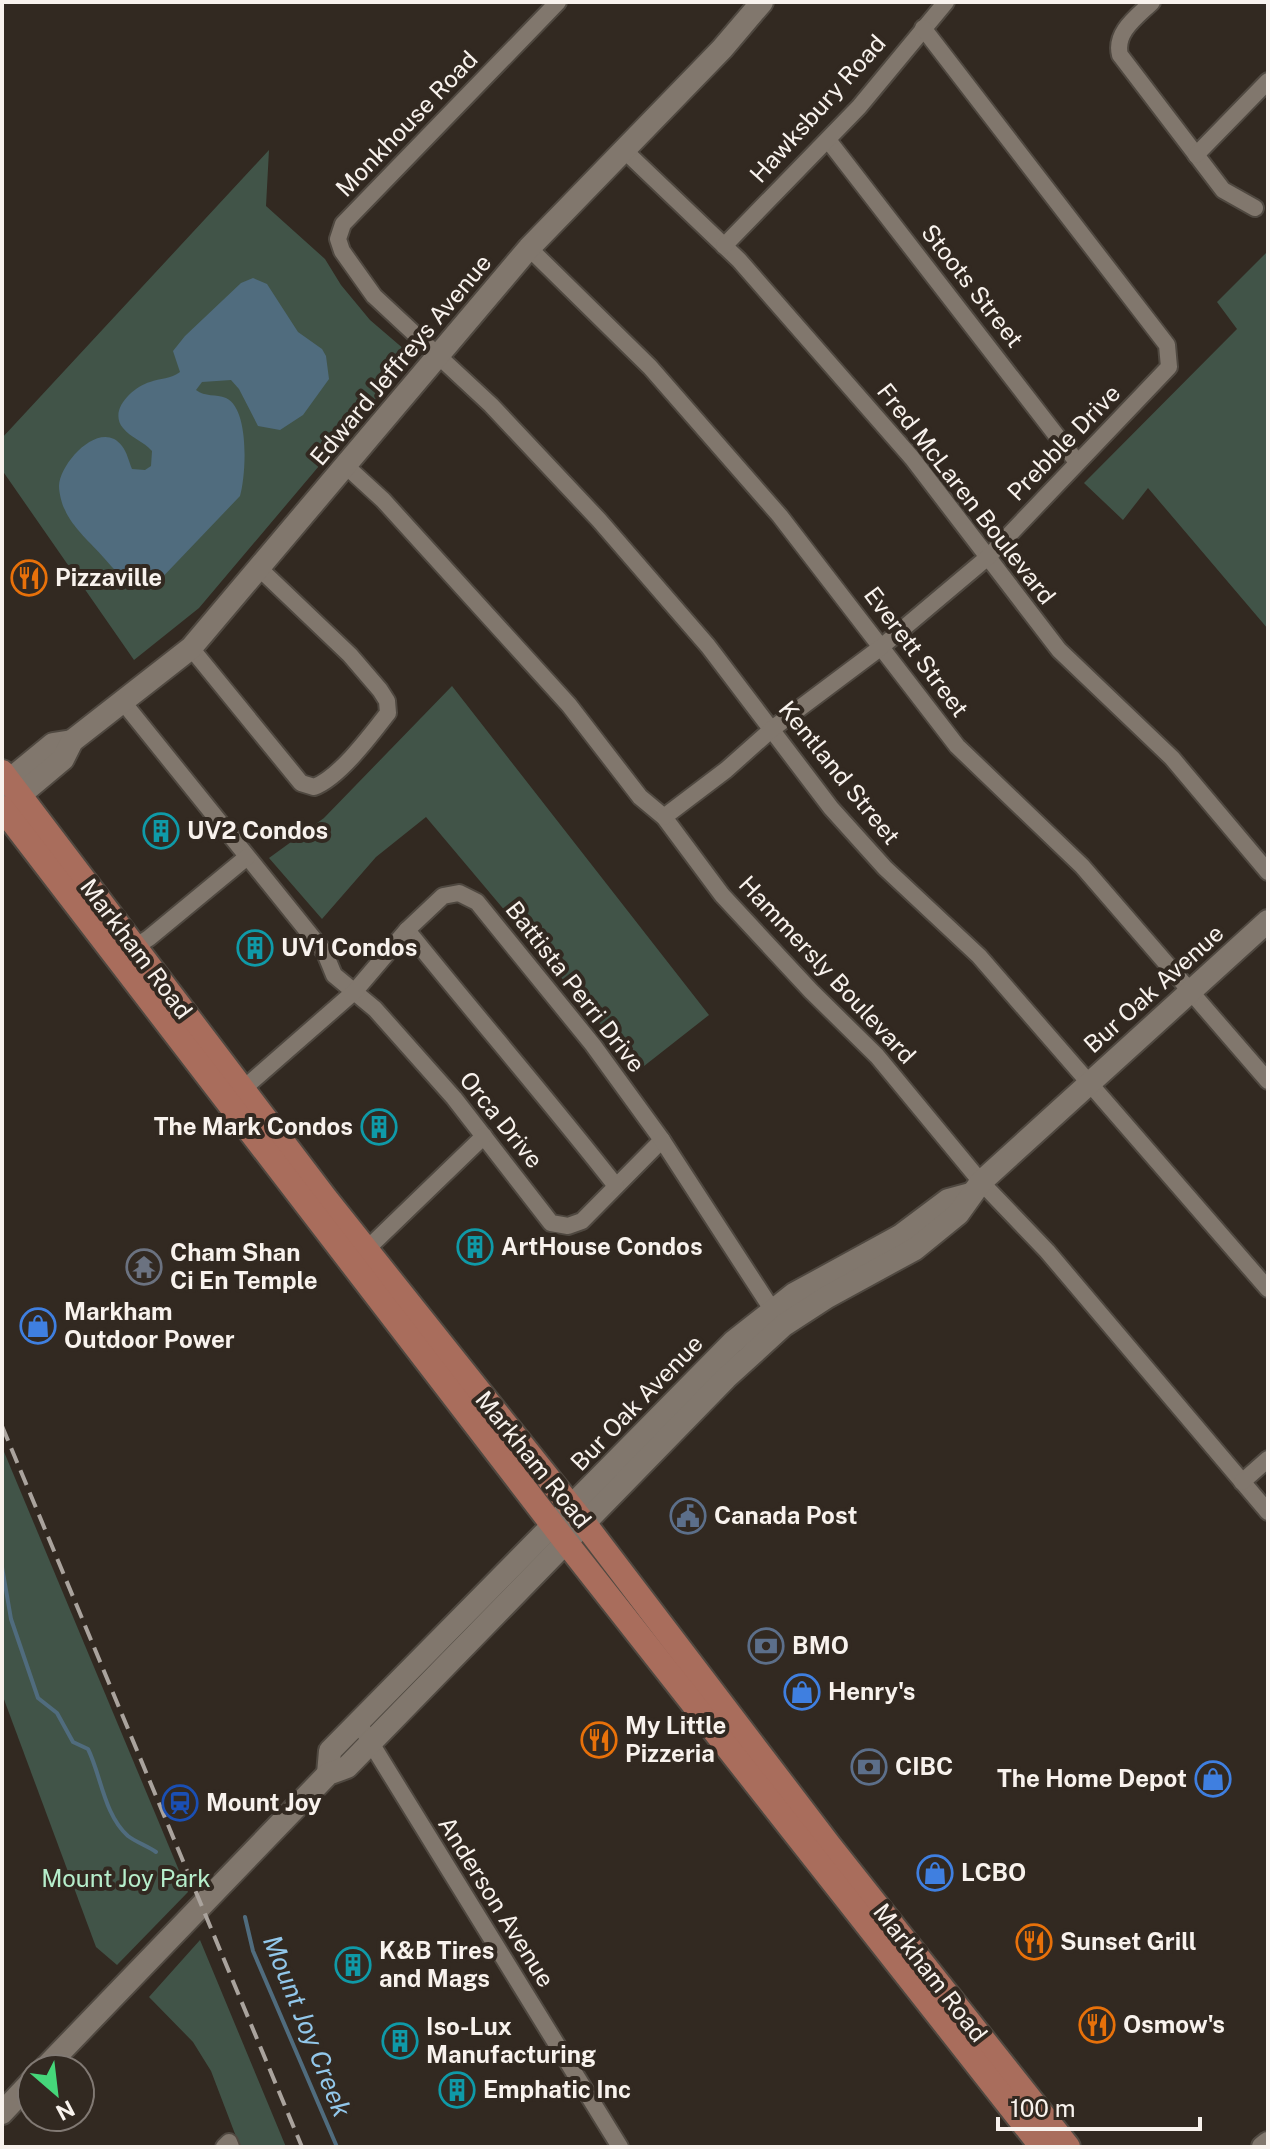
<svg xmlns="http://www.w3.org/2000/svg" width="1270" height="2149" font-family="'Public Sans',sans-serif">
  <rect width="100%" height="100%" fill="#322921"/>
  <g fill="#415448">
    <polygon points="269,150 266,206 325,259 341,285 370,320 412,356 199,608 134,660 2,470 2,438"/>
    <polygon points="1268,251 1268,629 1148,488 1123,520 1084,483 1237,329 1217,302"/>
    <polygon points="452,686 709,1015 639,1070 426,817 376,857 322,919 269,858 324,818"/>
    <polygon points="2,1447 188,1892 117,1965 96,1947 2,1694"/>
    <polygon points="200,1940 286,2147 240,2147 211,2071 193,2042 149,1997"/>
  </g>
  <path fill="#506c7e" d="M253 278 267 284 298 332 322 349 326 356 329 379 303 415 280 430 258 426 239 389 231 380 202 382 196 390C205 397 216 394 226 398 250 409 246 476 240 496L155 585C131 589 119 575 104 558 92 544 72 527 65 510 62 505 59 493 59 486 60 462 101 418 122 446 127 452 129 462 132 469L145 470 151 466 152 451C143 441 131 438 123 428 108 410 133 387 150 382 160 378 171 379 180 372L173 351 185 336 241 283Z"/>
  <g fill="none" stroke-linecap="round" stroke-linejoin="round">
    <g stroke="#506c7e" stroke-width="4">
      <path d="M2 1567 11 1619 38 1698 57 1713 73 1742 88 1749C101 1775 104 1815 128 1836 136 1842 147 1846 156 1852"/>
      <polyline points="245,1917 253,1951 337,2147"/>
    </g>
    <defs>
      <g id="street">
        <polyline points="558,2 343,224 338,239 342,251 374,296 491,405 599,520 708,646 831,808 885,868 979,956 1268,1289"/>
        <path d="M1152 2C1138 16 1114 32 1120 55L1223 190 1255 208"/>
        <polyline points="828,140 1077,462"/>
        <polyline points="624,150 739,260 912,458 1059,650 1172,758 1268,872"/>
        <polyline points="1196,155 1268,81"/>
        <polyline points="724,246 859,107 946,2"/>
        <polyline points="529,248 650,367 780,516 957,746 1082,866 1268,1081"/>
        <polyline points="346,466 383,500 569,705 640,797 664,817 722,895 811,991 877,1056 981,1182 1047,1251 1268,1512"/>
        <path d="M191 648 301 783 314 787C339 778 371 735 388 713L387 701 380 690 350 655 260 569"/>
        <polyline points="123,702 325,953 334,975 375,1009 454,1098 551,1223 568,1226 582,1221 662,1140"/>
        <polyline points="664,817 726,770 772,729 880,648 988,557 1169,367 1167,345 923,28"/>
        <path d="M407 930C476 1016 548 1099 616 1186"/>
        <polyline points="135,947 149,938 247,857"/>
        <polyline points="235,1096 355,991 407,930 443,896 459,893 477,902 593,1045 662,1140 773,1311"/>
        <polyline points="366,1250 484,1136"/>
        <polyline points="1242,1482 1268,1459"/>
        <polyline points="358,1722 620,2147"/>
        <polyline points="224,2147 229,2142 231,2147"/>
      </g>
      <g id="secondary">
        <polyline points="2,786 53,744 72,741"/>
        <polyline points="7,806 63,759 72,741 191,648 529,248 722,49 762,2"/>
        <polyline points="328,1774 330,1751 733,1342 794,1294 900,1236 948,1200 970,1194"/>
        <polyline points="44,2069 328,1774 347,1767 726,1378 784,1325 827,1297 915,1249 958,1214 981,1182 1268,921"/>
        <polyline points="2,2113 32,2081"/>
        <polyline points="1263,2147 1268,2143"/>
      </g>
      <g id="primary">
        <polyline points="2,772 326,1199 584,1523 829,1845 1068,2147"/>
        <polyline points="2,808 565,1541 1042,2147"/>
      </g>
    </defs>
    <use href="#street" stroke="#4f4840" stroke-width="20"/>
    <use href="#secondary" stroke="#4f4840" stroke-width="26"/>
    <use href="#primary" stroke="#4f4840" stroke-width="28"/>
    <use href="#street" stroke="#81776d" stroke-width="16"/>
    <use href="#secondary" stroke="#81776d" stroke-width="22"/>
    <use href="#primary" stroke="#a96d5c" stroke-width="24"/>
    <polyline stroke="#aaa39d" stroke-width="4" stroke-dasharray="16 8" stroke-linecap="butt" points="2,1426 302,2147"/>
  </g>
  <defs>
    <symbol id="restaurant-ring" viewBox="-11 -11 22 22"><circle r="9.5" fill="#322921" stroke="#e8710a" stroke-width="1.5"/><path d="M-5-6h1v4h1v-4h1v4h1v-4h1v5L-1.5 .5V6h-2V.5L-5-1ZM5-6V6H3V1.5H1.5Q1.5-4 5-6Z" fill="#e8710a"/></symbol>
    <symbol id="building-ring" viewBox="-11 -11 22 22"><circle r="9.5" fill="#322921" stroke="#0f9aa8" stroke-width="1.5"/><path d="M-4-6H4V6H1V3H-1V6H-4ZM-2.5-4.3h1.7v1.8h-1.7ZM.8-4.3h1.7v1.8H.8ZM-2.5-1h1.7V.8h-1.7ZM.8-1h1.7V.8H.8Z" fill="#0f9aa8"/></symbol>
    <symbol id="temple-ring" viewBox="-11 -11 22 22"><circle r="9.5" fill="#322921" stroke="#6b7280" stroke-width="1.5"/><path d="M0-6L5-2H3V0L6.5 2.5H4V6H1.5V3h-3V6H-4V2.5H-6.5L-3 0V-2H-5Z" fill="#6b7280"/></symbol>
    <symbol id="shop-ring" viewBox="-11 -11 22 22"><circle r="9.5" fill="#322921" stroke="#3f7fe0" stroke-width="1.5"/><path d="M-5-2.5h2.3a2.7 3.5 0 0 1 5.4 0H5L5.5 6h-11ZM-1.5-2.5h3a1.5 2.3 0 0 0-3 0Z" fill="#3f7fe0"/></symbol>
    <symbol id="civic-ring" viewBox="-11 -11 22 22"><circle r="9.5" fill="#322921" stroke="#5c6f8a" stroke-width="1.5"/><path d="M-.6-6.5H3V-4.5H.6V-3L4-1V1h2V6H-6V1h2V-1L-.6-3ZM-1.2 2.5V6h2.4V2.5Z" fill="#5c6f8a"/></symbol>
    <symbol id="bank-ring" viewBox="-11 -11 22 22"><circle r="9.5" fill="#322921" stroke="#5c6f8a" stroke-width="1.5"/><path d="M-6-4H6V4H-6ZM0-2.3a2.3 2.3 0 1 0 0 4.6a2.3 2.3 0 1 0 0-4.6Z" fill="#5c6f8a"/></symbol>
    <symbol id="station-ring" viewBox="-11 -11 22 22"><circle r="9.5" fill="#322921" stroke="#1a4fb4" stroke-width="1.5"/><path d="M-3-6H3Q5-6 5-4V2Q5 4 3 4L4.5 6H3L1.5 4h-3L-3 6H-4.5L-3 4Q-5 4-5 2V-4Q-5-6-3-6ZM-3.5-4v3h7v-3ZM-3.5 1v1.5H-2V1ZM2 1v1.5H3.5V1Z" fill="#1a4fb4"/></symbol>
  </defs>
  <g fill-rule="evenodd">
    <use href="#restaurant-ring" x="9" y="558" width="40" height="40"/>
    <use href="#building-ring" x="141" y="811" width="40" height="40"/>
    <use href="#building-ring" x="235" y="928" width="40" height="40"/>
    <use href="#building-ring" x="359" y="1107" width="40" height="40"/>
    <use href="#building-ring" x="455" y="1227" width="40" height="40"/>
    <use href="#temple-ring" x="124" y="1247" width="40" height="40"/>
    <use href="#shop-ring" x="18" y="1306" width="40" height="40"/>
    <use href="#civic-ring" x="668" y="1496" width="40" height="40"/>
    <use href="#bank-ring" x="746" y="1626" width="40" height="40"/>
    <use href="#shop-ring" x="782" y="1672" width="40" height="40"/>
    <use href="#restaurant-ring" x="579" y="1720" width="40" height="40"/>
    <use href="#bank-ring" x="849" y="1747" width="40" height="40"/>
    <use href="#shop-ring" x="1193" y="1759" width="40" height="40"/>
    <use href="#station-ring" x="160" y="1783" width="40" height="40"/>
    <use href="#shop-ring" x="915" y="1853" width="40" height="40"/>
    <use href="#restaurant-ring" x="1014" y="1922" width="40" height="40"/>
    <use href="#building-ring" x="333" y="1945" width="40" height="40"/>
    <use href="#restaurant-ring" x="1077" y="2005" width="40" height="40"/>
    <use href="#building-ring" x="380" y="2021" width="40" height="40"/>
    <use href="#building-ring" x="437" y="2070" width="40" height="40"/>
  </g>
  <g text-anchor="middle" stroke-width="8" stroke-linejoin="round" paint-order="stroke">
    <g font-size="24" fill="#f8f2ed" stroke="#322921">
      <text transform="translate(818 109) rotate(-48)" y="8">Hawksbury Road</text>
      <text transform="translate(407 124) rotate(-46)" y="8">Monkhouse Road</text>
      <text transform="translate(972 286) rotate(52)" y="8">Stoots Street</text>
      <text transform="translate(401 360) rotate(-50)" y="8">Edward Jeffreys Avenue</text>
      <text transform="translate(1064 443) rotate(-46)" y="8">Prebble Drive</text>
      <text transform="translate(966 494) rotate(52)" y="8">Fred McLaren Boulevard</text>
      <text transform="translate(916 652) rotate(53)" y="8">Everett Street</text>
      <text transform="translate(839 773) rotate(51)" y="8">Kentland Street</text>
      <text transform="translate(136 949) rotate(53)" y="8">Markham Road</text>
      <text transform="translate(827 970) rotate(47)" y="8">Hammersly Boulevard</text>
      <text transform="translate(575 987) rotate(52)" y="8">Battista Perri Drive</text>
      <text transform="translate(1154 989) rotate(-42)" y="8">Bur Oak Avenue</text>
      <text transform="translate(501 1120) rotate(51)" y="8">Orca Drive</text>
      <text transform="translate(637 1403) rotate(-46)" y="8">Bur Oak Avenue</text>
      <text transform="translate(533 1460) rotate(51)" y="8">Markham Road</text>
      <text transform="translate(496 1902) rotate(58)" y="8">Anderson Avenue</text>
      <text transform="translate(930 1973) rotate(52)" y="8">Markham Road</text>
    </g>
    <g font-size="24" font-weight="bold" fill="#f8f2ed" stroke="#322921" text-anchor="start">
      <text x="55" y="586">Pizzaville</text>
      <text x="187" y="839">UV2 Condos</text>
      <text x="281" y="956">UV1 Condos</text>
      <text x="353" y="1135" text-anchor="end">The Mark Condos</text>
      <text x="501" y="1255">ArtHouse Condos</text>
      <text x="170" y="1261">Cham Shan<tspan x="170" dy="28">Ci En Temple</tspan></text>
      <text x="64" y="1320">Markham<tspan x="64" dy="28">Outdoor Power</tspan></text>
      <text x="714" y="1524">Canada Post</text>
      <text x="792" y="1654">BMO</text>
      <text x="828" y="1700">Henry's</text>
      <text x="625" y="1734">My Little<tspan x="625" dy="28">Pizzeria</tspan></text>
      <text x="895" y="1775">CIBC</text>
      <text x="1187" y="1787" text-anchor="end">The Home Depot</text>
      <text x="206" y="1811">Mount Joy</text>
      <text x="961" y="1881">LCBO</text>
      <text x="1060" y="1950">Sunset Grill</text>
      <text x="379" y="1959">K&amp;B Tires<tspan x="379" dy="28">and Mags</tspan></text>
      <text x="1123" y="2033">Osmow's</text>
      <text x="426" y="2035">Iso-Lux<tspan x="426" dy="28">Manufacturing</tspan></text>
      <text x="483" y="2098">Emphatic Inc</text>
    </g>
    <g font-size="24" fill="#b6eecb" stroke="#322921">
      <text x="126" y="1887">Mount Joy Park</text>
    </g>
    <g font-size="26" font-style="italic" fill="#92c7ea" stroke="#322921">
      <text transform="translate(307 2026) rotate(68)" y="9">Mount Joy Creek</text>
    </g>
  </g>
  <rect width="1270" height="2149" fill="none" stroke="#f8f2ed" stroke-width="8"/>
  <g transform="translate(56 2093) rotate(152)"><circle r="38" fill="#322921" stroke="#817973" stroke-width="2"/>
  <path d="M0-6L14 30L0 20L-14 30Z" fill="#45d77a"/>
  <text y="-12" font-size="22" font-weight="bold" text-anchor="middle" fill="#f8f2ed">N</text>
  </g>
  <path d="M998 2117v12h202v-12" fill="none" stroke="#f8f2ed" stroke-width="4"/>
  <text x="1010" y="2117" font-size="24" fill="#f8f2ed" stroke="#322921" stroke-width="6" paint-order="stroke">100 m</text>
</svg>
